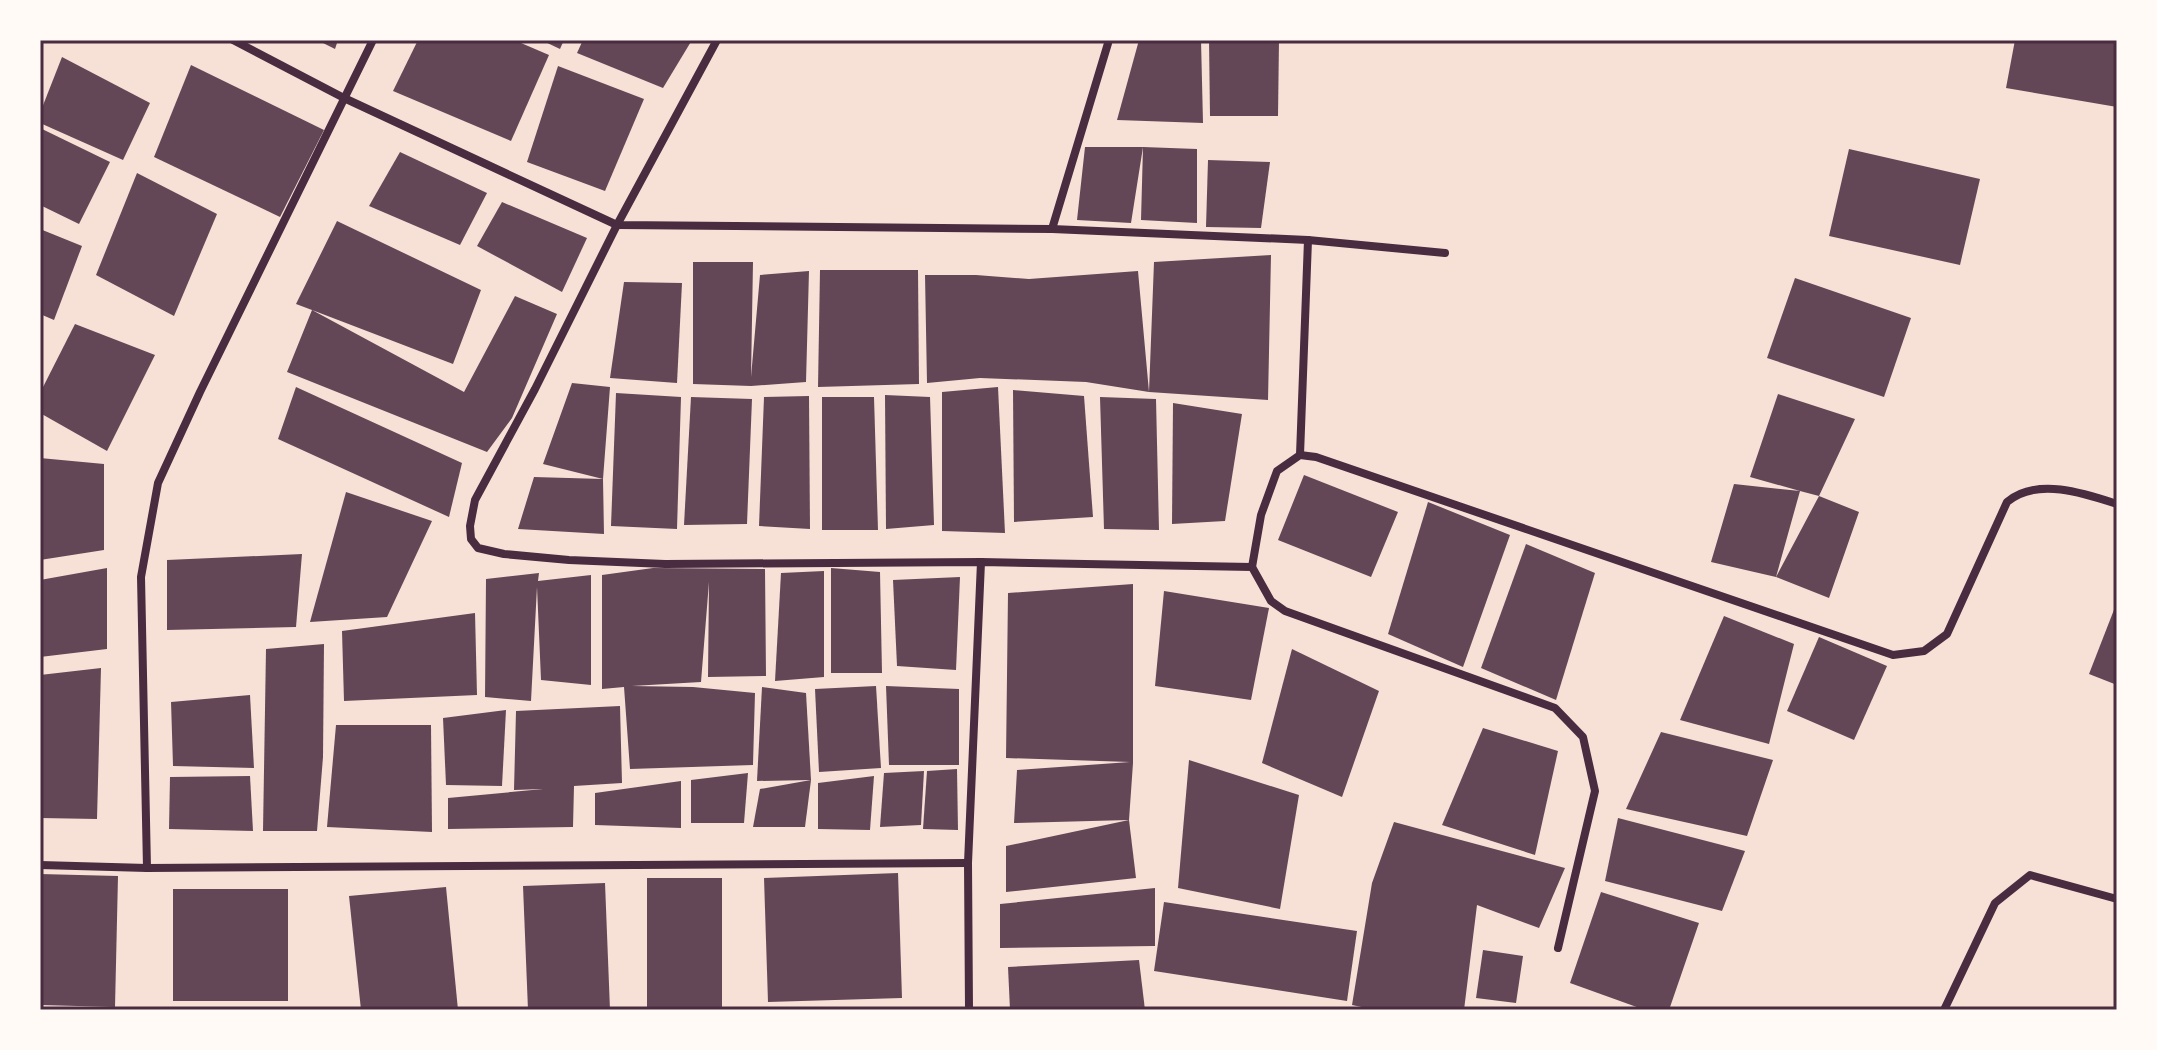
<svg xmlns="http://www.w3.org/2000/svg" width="2157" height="1050" font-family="'DejaVu Sans',sans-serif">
  <rect width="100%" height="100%" fill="#f7e1d7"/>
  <g fill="#644757" fill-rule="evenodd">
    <polygon points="317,40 338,40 335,49"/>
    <polygon points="418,40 514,40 549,55 511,141 393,91"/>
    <polygon points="541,40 564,40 560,49"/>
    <polygon points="583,40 692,40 663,88 577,53"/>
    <polygon points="1139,40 1201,40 1203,123 1117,120"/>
    <polygon points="1209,40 1279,40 1278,116 1210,116"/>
    <polygon points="2015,40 2117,40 2117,107 2006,88"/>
    <polygon points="62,57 150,103 123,160 40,123 40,113"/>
    <polygon points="191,65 324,130 280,217 154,157"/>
    <polygon points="558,66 644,99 605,191 527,162"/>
    <polygon points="40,128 110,162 79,224 40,205"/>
    <polygon points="1085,147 1143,147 1197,149 1197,223 1141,220 1143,147 1131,223 1077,220"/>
    <polygon points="1849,149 1980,179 1960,265 1829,236"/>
    <polygon points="400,152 487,193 460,245 369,206"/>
    <polygon points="1208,160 1270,162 1261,228 1206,227"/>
    <polygon points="137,173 217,214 174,316 96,275"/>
    <polygon points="502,202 587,238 562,292 477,246"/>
    <polygon points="337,221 481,290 453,364 312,310 464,392 515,296 557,314 512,418 487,452 287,372 312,310 296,304"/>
    <polygon points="40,229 82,246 54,320 40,314"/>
    <polygon points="1271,255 1268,400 1149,392 1086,382 980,378 927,383 925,275 976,275 1029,279 1138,271 1149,392 1154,262"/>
    <polygon points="693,262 753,262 751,377 760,275 809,271 806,382 751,386 693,384"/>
    <polygon points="820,270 918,270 919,384 818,387"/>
    <polygon points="1795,278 1911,318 1884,397 1767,358"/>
    <polygon points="624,282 682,283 677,383 610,378"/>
    <polygon points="75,324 155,355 107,451 40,413 40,393"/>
    <polygon points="572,383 610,387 603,479 604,534 518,529 534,477 603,479 543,464"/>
    <polygon points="296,387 462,463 449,517 278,439"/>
    <polygon points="998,387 1005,533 942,531 942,392"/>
    <polygon points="1013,390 1084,396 1093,517 1014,522"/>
    <polygon points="616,393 681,397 677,529 611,526"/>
    <path d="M1778 394 1855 419 1819 496 1859 512 1829 598 1776 577 1711 562 1734 484 1800 491 1750 477ZM1800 491 1819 496 1776 577Z"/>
    <polygon points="885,395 930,397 934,525 886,529"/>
    <polygon points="809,396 810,529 759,526 764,397"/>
    <polygon points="691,397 752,399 747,524 684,525"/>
    <polygon points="822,397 874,397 878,530 822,530"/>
    <polygon points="1100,397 1156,399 1159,530 1104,529"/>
    <polygon points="1173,403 1242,414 1225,521 1172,524"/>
    <polygon points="40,458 104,464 104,550 40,560"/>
    <polygon points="1304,475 1398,512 1371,577 1278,540"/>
    <polygon points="346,492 432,521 387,617 310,622"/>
    <polygon points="1428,502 1510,535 1463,667 1388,634"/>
    <polygon points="1526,544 1595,573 1556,700 1481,668"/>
    <polygon points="302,554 296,627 167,630 167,560"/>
    <polygon points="107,568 107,649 40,657 40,580"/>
    <polygon points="653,568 765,569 766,676 708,677 709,582 701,682 632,686 693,687 755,693 753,765 630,769 624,687 602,689 602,575"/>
    <polygon points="831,568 880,572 882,673 831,673"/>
    <polygon points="824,571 824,677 775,681 781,573"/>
    <polygon points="539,573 538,581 591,575 591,685 541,680 537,587 531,701 485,697 486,579"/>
    <polygon points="960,577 956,670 897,666 893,580"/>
    <polygon points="1133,584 1133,763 1129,820 1014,823 1017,770 1130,762 1006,758 1008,593"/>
    <polygon points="1164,591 1269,608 1251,700 1155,686"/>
    <polygon points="2117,602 2117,685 2089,674"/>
    <polygon points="475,613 477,695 344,701 342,631"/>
    <polygon points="1724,616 1794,644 1769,744 1680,720"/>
    <polygon points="1819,637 1887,666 1854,740 1787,711"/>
    <polygon points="324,644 323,757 317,831 263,831 266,649"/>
    <polygon points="1292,649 1379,691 1342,797 1262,763"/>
    <polygon points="101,668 97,819 40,818 40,675"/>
    <polygon points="876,686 881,768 819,772 815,689"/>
    <polygon points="886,686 959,689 959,765 889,765"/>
    <polygon points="762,687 806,693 811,780 757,781"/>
    <polygon points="250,695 254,768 173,766 171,702"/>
    <polygon points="620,706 622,783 574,786 573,827 448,829 448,798 543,789 514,790 516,711"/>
    <polygon points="506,710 502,786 446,785 443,718"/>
    <polygon points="336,725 431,725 432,832 327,827"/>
    <polygon points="1483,728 1558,751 1535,855 1442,825"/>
    <polygon points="1661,732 1773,760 1747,836 1626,809"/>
    <polygon points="1189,760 1299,795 1280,909 1178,888"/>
    <polygon points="957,769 958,830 923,829 927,771"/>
    <polygon points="924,771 921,825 880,827 884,773"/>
    <polygon points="748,773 744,823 691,823 691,780"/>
    <polygon points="250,776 253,831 169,829 170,777"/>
    <polygon points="874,776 870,830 818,829 818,783"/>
    <polygon points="811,780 805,827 753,827 760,789"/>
    <polygon points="681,781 681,828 595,825 595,793"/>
    <polygon points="1618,818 1745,851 1722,911 1605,881"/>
    <polygon points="1129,820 1136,878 1006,892 1006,846"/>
    <polygon points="1394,822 1565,868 1539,928 1477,905 1464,1010 1376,1010 1352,1005 1372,883"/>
    <polygon points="898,873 902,998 768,1002 764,878"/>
    <polygon points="40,874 118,876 115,1007 40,1005"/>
    <rect x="647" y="878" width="75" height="129"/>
    <polygon points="605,883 610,1010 528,1010 523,886"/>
    <polygon points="446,887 458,1010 361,1010 349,896"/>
    <polygon points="1155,888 1155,946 1000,948 1000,904"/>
    <rect x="173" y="889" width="115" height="112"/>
    <polygon points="1601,892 1699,923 1669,1010 1645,1010 1570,983"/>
    <polygon points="1164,902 1357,931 1347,1001 1154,971"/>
    <polygon points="1483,950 1523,956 1516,1003 1476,998"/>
    <polygon points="1139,960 1145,1010 1010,1010 1008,967"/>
  </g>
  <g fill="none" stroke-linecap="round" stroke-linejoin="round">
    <g stroke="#4a2c40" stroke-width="8">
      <polyline points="233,40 344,98 617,225 1052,229 1109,40"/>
      <polyline points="717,40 617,225 535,389 475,500 470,526 471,539 478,548 504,554 569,560 665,564 981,562 1252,567 1271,601 1285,611 1555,708 1583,737 1595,791 1558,948"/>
      <polyline points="1052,229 1308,240 1445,253"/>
      <polyline points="1300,455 1308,240"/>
      <path d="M1252 567 1261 515 1277 471 1300 455 1316 457 1893 655 1924 651 1947 634 2007 502C2036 477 2084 493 2117 504"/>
      <polyline points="40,865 147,868 968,863"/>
      <polyline points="147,868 141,577 158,483 200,392 373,40"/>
      <polyline points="969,1010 968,863 981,562"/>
      <polyline points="1944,1010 1995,903 2030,875 2117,899"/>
    </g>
  </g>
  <rect width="2157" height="1050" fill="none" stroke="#fffaf5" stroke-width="84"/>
  <rect x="42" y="42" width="2073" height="966" fill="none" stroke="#4a2c40" stroke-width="3"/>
</svg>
